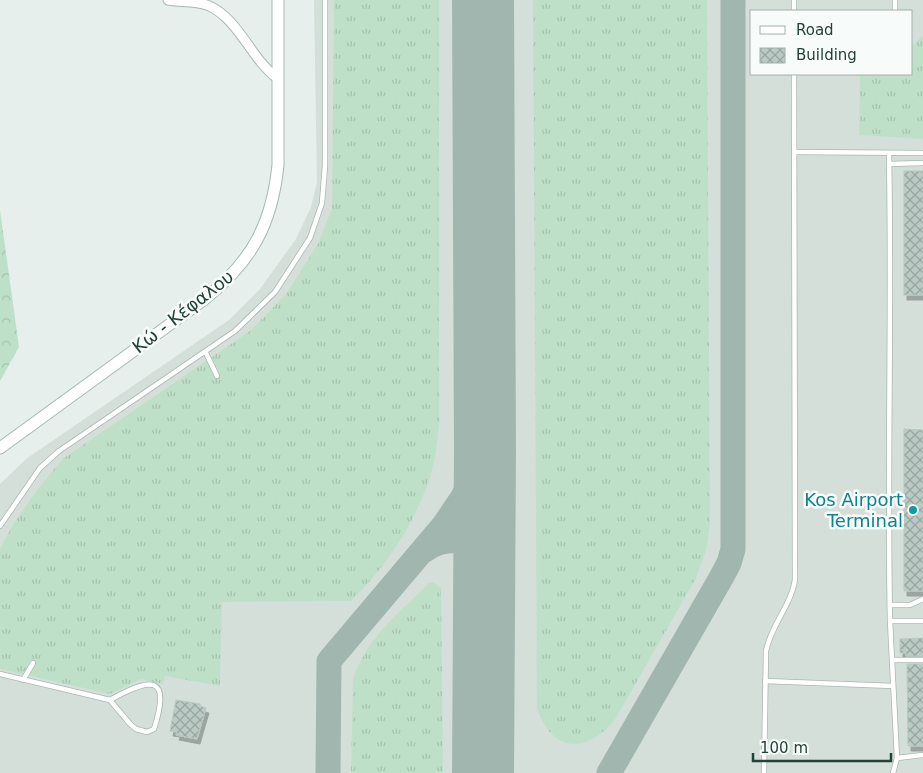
<svg xmlns="http://www.w3.org/2000/svg" width="923" height="773" font-family="'DejaVu Sans',sans-serif">
  <defs>
    <pattern id="grass-tufts" width="24" height="20" patternUnits="userSpaceOnUse" patternTransform="scale(1.25)"><rect width="24" height="20" fill="#bfe0c8"/><path d="M3 7l-1-3M5 7V3M7 7l1-3M15 17l-1-3M17 17v-4M19 17l1-3" fill="none" stroke="#a4c1ad"/></pattern>
    <pattern id="forest-crowns" width="20" height="18" patternUnits="userSpaceOnUse" patternTransform="scale(1.25)"><rect width="20" height="18" fill="#bfe0c8"/><path d="M2 6a3 3 0 1 1 6 0M12 15a3 3 0 1 1 6 0" fill="none" stroke="#a4c1ad"/></pattern>
    <pattern id="building-cross-hatch" width="8" height="8" patternUnits="userSpaceOnUse" patternTransform="scale(1.25)"><rect width="8" height="8" fill="#bbcac4"/><path d="M0 0l8 8M0 8l8-8" fill="none" stroke="#98a6a0"/></pattern>
    <filter id="shadow"><feDropShadow dx="3" dy="5" stdDeviation="0" flood-color="#0004"/></filter>
  </defs>
  <rect width="100%" height="100%" fill="#e6efeb"/>
  <path fill="#d4dfda" fill-rule="evenodd" d="M314 0H923V773H0V484L26 459 229 320 260 289 296 239 311 207 317 182ZM752 11H912V74H752Z"/>
  <g fill="url(#grass-tufts)">
    <path d="M334 0H439V424C437 440 436 458 431 474 416 522 387 566 351 601L222 602 220 686 165 676 163 684 141 679 110 694 0 669V549C16 516 40 485 64 458L250 331 287 293 319 242 332 208Z"/>
    <path d="M533 0H707L710 525 706 550 696 578 616 718C588 754 553 754 537 709Z"/>
    <polygon points="923,35 923,139 859,135 860,76 865,74 912,74 912,46"/>
    <path d="M433 582 441 588 443 773H351L353 680C365 639 399 613 428 584Z"/>
  </g>
  <polygon fill="url(#forest-crowns)" points="0,210 19,347 0,381"/>
  <g fill="none" stroke-linecap="round" stroke-linejoin="round">
    <g stroke="#a2b6b0" stroke-width="25">
      <path d="M425 550C441 538 470 535 480 558 482 563 483 569 484 574"/>
      <polyline points="328,773 329,661 444,525 463,497 485,451"/>
      <polyline points="609,773 721,578 729,563 733,549 733,0"/>
    </g>
    <polyline stroke="#a2b6b0" stroke-width="62" points="483,773 485,451 483,0"/>
  </g>
  <g fill="url(#building-cross-hatch)" stroke="#b8c9c2" filter="url(#shadow)">
    <rect x="904" y="171" width="19" height="124"/>
    <polygon points="904,429 923,430 923,591 904,591"/>
    <polygon points="923,638 923,656 906,656 906,653 900,653 900,639"/>
    <polygon points="907,664 923,664 923,746 908,746"/>
    <polygon points="176,700 200,704 200,706 206,708 197,739 176,735 177,732 170,731"/>
  </g>
  <g fill="none" stroke-linecap="round" stroke-linejoin="round">
    <defs>
      <g id="lane">
        <polyline points="794,0 794,11"/>
        <polyline points="895,11 895,0"/>
        <polyline points="794,152 923,153"/>
        <path d="M889 154C892 310 887 466 890 621H923"/>
        <polyline points="889,164 923,163"/>
        <polyline points="206,353 217,376"/>
        <polyline points="0,526 40,468 59,451 235,331 275,292 310,238 322,203 325,166 325,0"/>
        <polyline points="890,605 910,605 923,599"/>
        <polyline points="890,621 897,758 893,773"/>
        <polyline points="893,660 923,660"/>
        <path d="M0 674 110 700 130 724 136 729 147 732 154 729C172 673 150 678 110 700"/>
        <polyline points="23,680 33,663"/>
        <polyline points="765,681 893,686"/>
        <polyline points="897,758 923,755"/>
        <path d="M764 773 766 651C771 625 792 604 795 579L794 74"/>
      </g>
      <path id="street" d="M168 0C180 2 196 1 207 5 239 18 250 58 277 78"/>
      <path id="secondary" d="M0 448 206 298C252 261 272 224 278 165V0"/>
    </defs>
    <use href="#lane" stroke="#a8b8b2" stroke-width="6"/>
    <use href="#street" stroke="#a8b8b2" stroke-width="11"/>
    <use href="#secondary" stroke="#a4bbb3" stroke-width="13"/>
    <use href="#lane" stroke="#fff" stroke-width="4.5"/>
    <use href="#street" stroke="#fff" stroke-width="9"/>
    <use href="#secondary" stroke="#fff" stroke-width="11"/>
  </g>
  <circle fill="#0f9aa8" stroke="#f7fbf9" stroke-width="2" cx="913" cy="510" r="5"/>
  <g text-anchor="middle" stroke-width="5" stroke-linejoin="round" paint-order="stroke">
    <g font-size="18" fill="#24423a" stroke="#f7fbf9">
      <text transform="translate(183 312) rotate(-38)" y="6">Κώ - Κέφαλου</text>
    </g>
    <g font-size="18" fill="#0d838f" stroke="#f7fbf9" text-anchor="end">
      <text x="903" y="506">Kos Airport<tspan x="903" dy="21">Terminal</tspan></text>
    </g>
  </g>
  <rect x="750" y="10" width="162" height="65" fill="#f7fbf9" stroke="#a3b1ad"/>
  <rect x="760" y="26" width="25" height="8" fill="#ffffff" stroke="#a3b1ad"/>
  <text x="796" y="35" font-size="15" fill="#24423a">Road</text>
  <rect x="760" y="48" width="25" height="15" fill="url(#building-cross-hatch)" stroke="#a3b1ad"/>
  <text x="796" y="60" font-size="15" fill="#24423a">Building</text>
  <path d="M753 753v8h138v-8" fill="none" stroke="#24423a" stroke-width="2.5"/>
  <text x="760" y="753" font-size="15" fill="#24423a" stroke="#f7fbf9" stroke-width="4" paint-order="stroke">100 m</text>
</svg>
